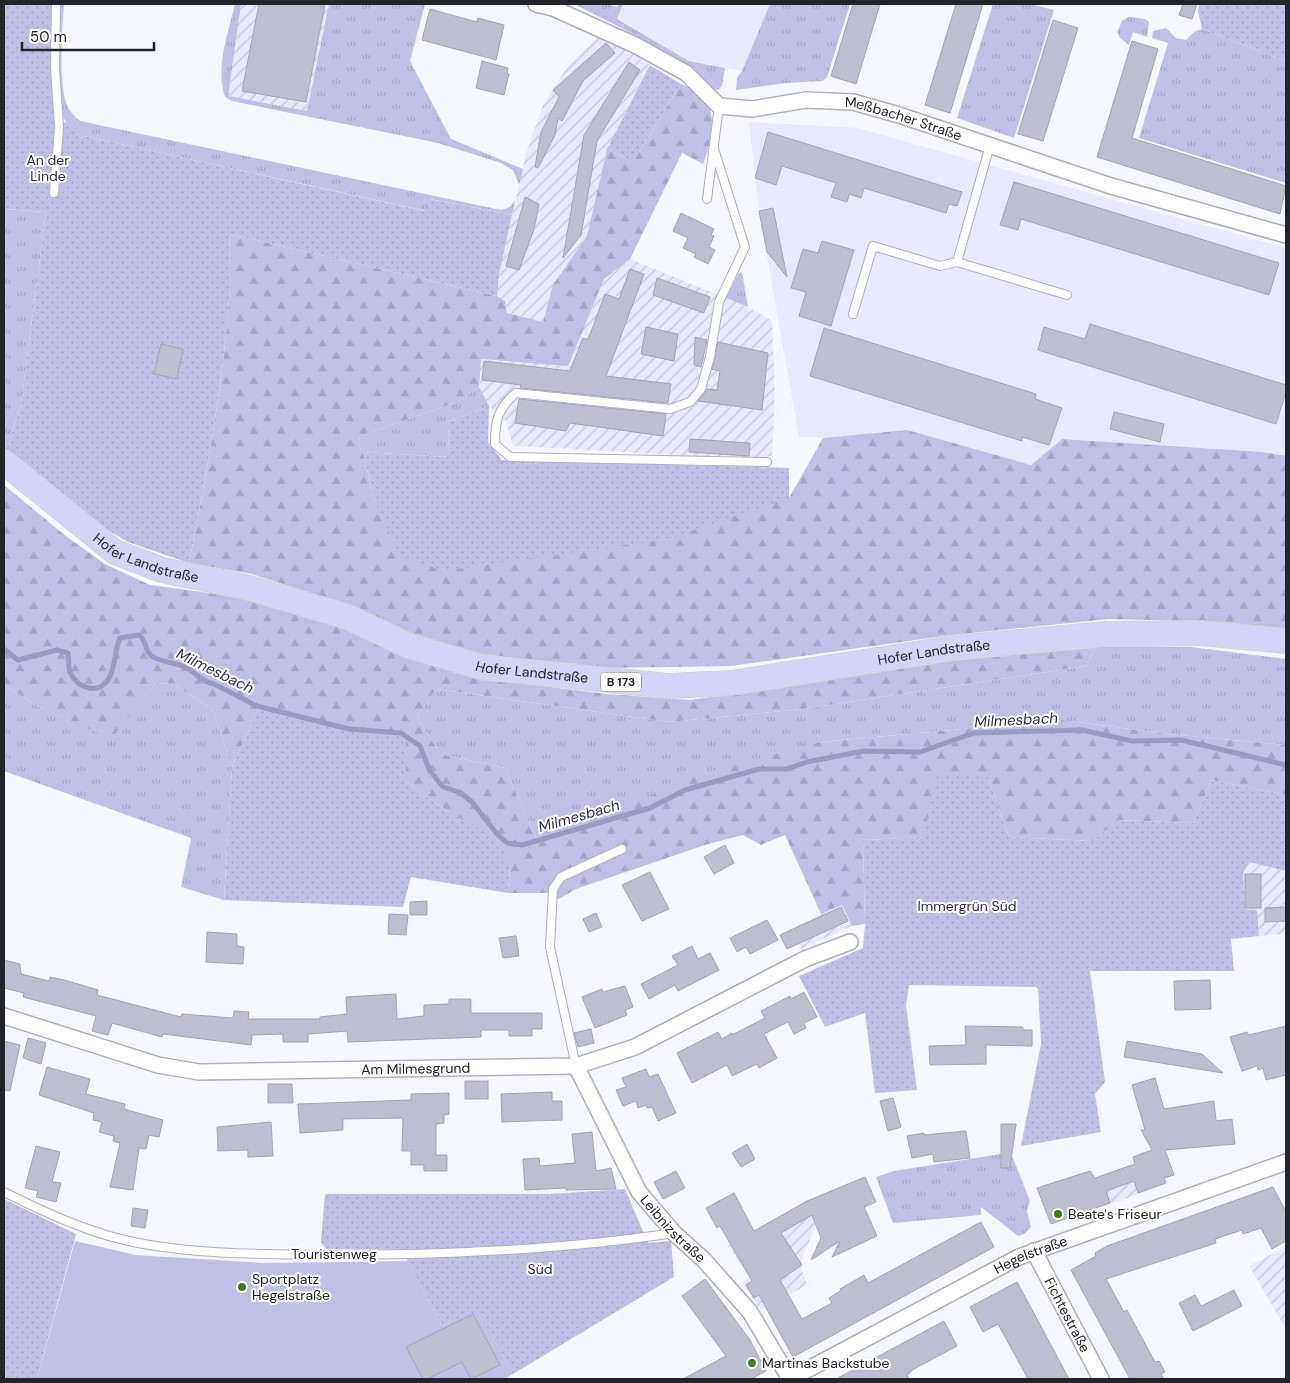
<svg xmlns="http://www.w3.org/2000/svg" width="1290" height="1383" font-family="'DM Sans',sans-serif">
  <defs>
    <pattern id="industrial-furrows" width="10" height="10" patternUnits="userSpaceOnUse" patternTransform="scale(1.25)"><rect width="10" height="10" fill="#e8e8fe"/><path d="M-1 1l2-2M0 10L10 0M9 11l2-2" fill="none" stroke="#c7c7da"/></pattern>
    <pattern id="grass-tufts" width="24" height="20" patternUnits="userSpaceOnUse" patternTransform="scale(1.25)"><rect width="24" height="20" fill="#c0c0e7"/><path d="M3 7l-1-3M5 7V3M7 7l1-3M15 17l-1-3M17 17v-4M19 17l1-3" fill="none" stroke="#a5a5c6"/></pattern>
    <pattern id="forest-firs" width="22" height="20" patternUnits="userSpaceOnUse" patternTransform="scale(1.25)"><rect width="22" height="20" fill="#c0c0e7"/><path d="M5 1l3.5 6h-7zM16 11l3.5 6h-7z" fill="#a5a5c6"/></pattern>
    <pattern id="garden-dots" width="8" height="8" patternUnits="userSpaceOnUse" patternTransform="scale(1.25)"><rect width="8" height="8" fill="#c0c0e7"/><path d="M2 2h.1M6 6h.1" fill="none" stroke="#a5a5c6" stroke-width="1.8" stroke-linecap="round"/></pattern>
  </defs>
  <rect width="100%" height="100%" fill="#f6f6fe"/>
  <g fill="#e8e8fe">
    <polygon points="623,4 770,4 742,71 690,61 617,18"/>
    <polygon points="749,122 857,128 1286,248 1286,456 1263,452 1062,439 1031,465 907,430 827,438 799,437 759,211"/>
  </g>
  <g fill="url(#industrial-furrows)">
    <polygon points="241,4 329,4 307,111 228,96"/>
    <polygon points="602,33 650,65 607,149 587,236 554,285 543,322 507,313 505,301 497,296 499,274 526,154 543,105 568,66"/>
    <polygon points="630,259 748,307 772,321 775,390 772,456 749,459 513,446 506,421 489,406 479,387 480,359 568,365 604,279"/>
    <polygon points="1249,862 1286,871 1286,934 1259,936 1257,910 1245,909 1243,873"/>
    <polygon points="842,904 852,926 801,949 791,929"/>
    <polygon points="1128,1166 1138,1194 1111,1204 1101,1176"/>
    <polygon points="807,1201 816,1225 800,1263 807,1285 760,1310 743,1283 750,1277 728,1246"/>
    <polygon points="1286,1247 1286,1329 1249,1266"/>
  </g>
  <g fill="url(#grass-tufts)">
    <path d="M60 4H64C62 29 59 75 65 99 67 109 73 115 80 121L501 210 510 207 515 200 512 215 430 199 426 211 84 136 79 138 63 118 60 99Z"/>
    <path d="M235 4H241L228 96 307 111 329 4H425L410 61 451 139 523 169 519 185 513 170 501 163 438 143 232 101 225 97C215 68 228 33 235 4Z"/>
    <polygon points="574,4 605,4 617,7 618,4 623,4 617,19 689,61 725,68 722,86 718,90 712,89 683,64 637,36"/>
    <polygon points="770,4 850,4 827,77 823,81 786,83 736,90 737,78 742,71"/>
    <polygon points="993,4 1030,4 1054,10 1014,138 957,118"/>
    <polygon points="1129,17 1145,19 1149,22 1147,37 1133,32 1129,45 1120,38 1117,32 1122,21"/>
    <polygon points="1166,28 1176,38 1186,40 1194,32 1202,29 1286,61 1286,183 1139,138 1168,43 1152,38 1153,31"/>
    <polygon points="4,209 46,212 21,404 6,451 4,449"/>
    <polygon points="742,272 748,307 726,298 739,273"/>
    <polygon points="479,387 489,406 448,422 449,457 363,452 358,445 360,436 457,402"/>
    <polygon points="1096,646 1191,647 1286,659 1286,745 1168,734 1062,720 821,742 578,830 537,841 505,768 440,754 417,717 436,689 669,722 803,709 1086,666"/>
    <polygon points="156,683 174,684 213,710 232,767 224,900 181,887 191,838 4,771 4,685 42,708 111,738"/>
    <polygon points="1007,1153 1013,1158 1030,1201 1027,1211 1031,1227 1024,1234 1018,1236 981,1207 981,1215 893,1223 876,1177 894,1171"/>
  </g>
  <g fill="url(#forest-firs)">
    <path d="M681 84C687 87 697 89 702 94 719 113 711 144 703 164L682 153 630 259 604 279 568 366 481 359 479 387 457 402 360 436 358 445 363 452 375 502 789 498 823 438 907 430 1031 465 1062 439 1263 452 1286 456V631L1195 621 1109 619 951 635 731 666 604 668 486 658 411 635 351 606 252 574 189 563C207 472 224 380 230 287 231 269 228 252 230 234L497 296 505 301 507 313 543 322 553 285 587 236 607 149 633 162Z"/>
    <polygon points="4,485 67,537 105,564 150,585 247,598 341,627 405,655 477,678 607,694 690,700 954,660 1096,646 1086,666 803,709 669,722 436,689 417,717 440,754 505,768 537,841 578,830 696,775 821,742 1062,720 1168,734 1286,745 1286,795 1212,780 1193,823 1119,820 1092,841 1009,837 988,777 924,837 863,840 865,924 852,926 842,905 821,914 785,835 761,845 743,835 708,844 576,889 557,900 548,893 508,893 510,867 449,812 406,782 406,738 391,732 349,730 259,708 232,767 213,710 174,684 156,683 111,739 42,708 4,685"/>
  </g>
  <polygon fill="#c0c0e7" points="75,1241 136,1255 264,1263 408,1261 442,1326 478,1311 513,1374 504,1379 37,1379"/>
  <g fill="url(#garden-dots)">
    <path d="M4 4H52L53 114 56 120 68 123 79 138 84 136 425 211 429 199 512 215 499 274 497 296 230 234C228 252 231 269 230 287 224 380 207 471 189 563L128 542 73 510 6 451 21 404 46 212 4 209Z"/>
    <polygon points="1199,4 1286,4 1286,61 1202,29 1198,11"/>
    <polygon points="650,65 681,84 633,162 607,149"/>
    <polygon points="489,406 488,442 502,460 789,468 789,498 667,539 443,571 400,556 375,502 363,452 449,457 448,422"/>
    <polygon points="259,708 349,730 391,732 406,738 406,782 449,812 500,840 510,867 508,893 411,877 403,907 224,900 232,767"/>
    <polygon points="936,774 988,777 1009,837 1092,841 1118,820 1193,823 1212,780 1286,795 1286,871 1249,862 1243,873 1245,909 1257,910 1259,936 1231,939 1234,971 1090,971 1105,1082 1095,1094 1101,1132 1021,1146 1041,1044 1038,989 1036,987 909,985 906,1006 917,1090 875,1093 865,1013 825,1027 799,976 863,948 865,924 863,840 924,837"/>
    <polygon points="625,1189 648,1243 671,1241 674,1277 513,1374 478,1312 442,1326 402,1250 326,1249 321,1242 325,1194 550,1194"/>
    <polygon points="4,1199 76,1234 37,1379 4,1379"/>
  </g>
  <g fill="none" stroke-linecap="round" stroke-linejoin="round">
    <path stroke="#9a99c3" stroke-width="5" d="M4 649 18 660 57 650 68 653C69 659 68 667 70 672 76 687 97 696 108 680 116 668 114 651 120 638L139 635C147 640 144 652 153 657 161 662 178 663 187 668 197 674 202 682 214 684L257 706 349 729 401 733 420 746 430 771 443 787 461 793 472 802 497 834 507 843 522 845 650 808 685 790 759 769H787L807 762 864 751 920 752 974 733 1082 730 1132 741 1181 740 1286 765"/>
  </g>
  <g fill="#bebed1" stroke="#a3a3b5">
    <polygon points="259,4 325,4 306,102 242,91"/>
    <polygon points="853,4 880,4 856,84 831,76"/>
    <polygon points="956,4 983,4 950,113 925,105"/>
    <polygon points="1183,4 1197,4 1192,19 1179,15"/>
    <polygon points="430,9 477,22 478,18 504,25 496,60 422,40"/>
    <polygon points="1053,20 1078,28 1043,141 1018,134"/>
    <polygon points="1132,41 1158,49 1132,138 1286,186 1280,214 1097,157"/>
    <polygon points="606,43 615,53 583,81 562,121 558,118 555,135 538,168 535,167 541,132 559,97 553,90"/>
    <polygon points="482,61 508,68 507,73 509,74 504,95 476,88"/>
    <polygon points="629,62 640,70 597,141 581,235 563,258 584,135"/>
    <polygon points="768,132 962,192 957,206 949,204 946,213 864,188 861,198 849,194 847,202 831,197 836,183 782,166 776,185 755,178"/>
    <polygon points="1014,182 1279,263 1269,295 1021,219 1018,230 1000,225"/>
    <polygon points="525,197 539,204 534,229 519,270 506,266"/>
    <polygon points="773,208 787,277 767,252 759,211"/>
    <polygon points="681,213 714,229 711,235 714,236 709,247 715,250 708,264 694,257 696,254 683,248 688,238 673,231"/>
    <polygon points="822,241 854,250 831,326 799,316 806,292 791,288 803,249 818,253"/>
    <polygon points="630,269 644,274 606,376 671,384 668,403 520,388 521,385 482,380 484,361 570,371 583,338 588,340 605,294 619,299"/>
    <polygon points="657,278 710,297 704,313 653,295"/>
    <polygon points="1090,324 1286,385 1286,392 1276,424 1038,350 1044,327 1085,339"/>
    <polygon points="646,327 678,334 674,361 641,354"/>
    <polygon points="824,328 1036,394 1035,399 1062,408 1049,445 1022,437 1022,441 810,376"/>
    <polygon points="695,337 707,340 701,367 694,365"/>
    <polygon points="718,342 768,353 762,410 698,401 707,389 717,390 720,371 712,369"/>
    <polygon points="161,344 183,349 177,379 154,374"/>
    <polygon points="519,399 666,414 663,436 570,423 566,431 515,423"/>
    <polygon points="1114,412 1164,424 1160,442 1110,429"/>
    <polygon points="690,439 750,443 749,456 689,452"/>
    <polygon points="725,845 734,863 714,874 704,857"/>
    <polygon points="650,872 669,909 642,921 622,885"/>
    <rect x="1245" y="874" width="16" height="34"/>
    <polygon points="427,901 427,915 410,915 410,902"/>
    <polygon points="841,907 848,921 787,949 780,935"/>
    <polygon points="1286,907 1286,921 1265,922 1265,908"/>
    <polygon points="596,913 602,927 589,932 583,919"/>
    <polygon points="389,914 408,915 406,935 388,934"/>
    <polygon points="767,920 778,940 750,954 746,947 737,952 730,938"/>
    <polygon points="207,932 237,934 237,946 244,947 243,964 206,962"/>
    <polygon points="516,936 519,956 503,958 499,938"/>
    <polygon points="692,946 698,959 710,953 719,970 678,991 675,985 649,999 641,984 678,965 672,956"/>
    <polygon points="4,960 20,964 21,974 49,981 50,977 68,981 98,990 97,995 181,1017 182,1014 233,1018 234,1011 249,1012 248,1019 320,1019 320,1017 347,1014 346,997 396,994 397,1019 424,1016 424,1005 449,1004 449,999 471,999 471,1013 542,1013 542,1029 532,1029 532,1036 509,1036 509,1030 481,1030 481,1037 348,1042 347,1031 308,1034 308,1042 283,1042 283,1034 252,1035 251,1045 163,1034 162,1037 112,1023 108,1035 92,1031 96,1016 23,997 24,993 4,988"/>
    <polygon points="1210,980 1211,1009 1175,1010 1174,981"/>
    <polygon points="625,986 633,1007 625,1010 627,1015 595,1028 582,997 602,989 603,992"/>
    <polygon points="804,992 817,1017 804,1023 806,1028 794,1034 788,1022 764,1034 777,1058 759,1068 757,1064 732,1076 727,1065 692,1083 677,1053 718,1032 722,1039 732,1033 732,1035 765,1018 761,1011 790,996 791,999"/>
    <polygon points="965,1026 1023,1027 1023,1030 1032,1030 1032,1046 986,1045 986,1064 930,1065 929,1046 966,1045"/>
    <polygon points="1286,1026 1286,1075 1266,1080 1263,1068 1258,1070 1257,1066 1242,1071 1230,1037 1247,1032 1249,1035"/>
    <polygon points="591,1029 594,1043 578,1047 574,1033"/>
    <polygon points="28,1038 46,1043 41,1064 23,1058"/>
    <polygon points="4,1041 20,1045 10,1091 4,1090"/>
    <polygon points="1127,1041 1202,1054 1223,1073 1124,1057"/>
    <polygon points="47,1067 90,1079 86,1094 125,1104 124,1109 163,1120 159,1137 149,1135 146,1149 139,1148 133,1190 110,1187 120,1143 113,1141 114,1136 99,1132 102,1122 93,1120 94,1113 39,1095"/>
    <polygon points="646,1069 649,1077 658,1074 676,1113 658,1121 652,1107 647,1108 646,1105 638,1108 636,1101 623,1106 616,1090 626,1087 622,1078"/>
    <polygon points="1155,1078 1164,1109 1214,1101 1216,1121 1232,1119 1235,1144 1165,1150 1174,1175 1164,1178 1166,1183 1138,1193 1134,1181 1106,1191 1110,1203 1051,1224 1037,1188 1090,1171 1095,1178 1135,1164 1133,1157 1152,1150 1141,1130 1145,1130 1132,1085"/>
    <rect x="465" y="1081" width="23" height="18"/>
    <polygon points="268,1084 292,1084 293,1103 268,1103"/>
    <polygon points="552,1092 552,1101 562,1101 562,1120 502,1122 501,1094"/>
    <polygon points="449,1093 449,1114 444,1115 444,1123 436,1124 436,1155 447,1155 447,1171 424,1171 424,1165 411,1165 411,1151 402,1151 403,1119 401,1118 343,1119 343,1130 300,1133 298,1104 411,1100 411,1094"/>
    <polygon points="893,1098 901,1127 888,1131 880,1101"/>
    <polygon points="271,1122 273,1156 248,1157 248,1150 218,1151 217,1127"/>
    <polygon points="1001,1124 1016,1124 1010,1168 1001,1168"/>
    <polygon points="966,1131 970,1158 934,1162 933,1154 912,1158 907,1136 924,1133 924,1135"/>
    <polygon points="592,1132 596,1171 611,1168 616,1189 566,1190 566,1188 525,1190 523,1159 539,1158 540,1166 575,1163 572,1134"/>
    <polygon points="747,1144 755,1159 741,1167 732,1153"/>
    <polygon points="36,1146 60,1152 52,1182 61,1183 56,1202 36,1197 38,1191 25,1188"/>
    <polygon points="676,1171 685,1188 663,1199 654,1182"/>
    <polygon points="865,1177 876,1202 864,1207 877,1236 832,1257 840,1241 811,1260 821,1238 812,1215 781,1233 802,1265 780,1280 802,1319 832,1303 829,1298 842,1290 840,1289 864,1275 868,1283 981,1222 994,1247 793,1357 759,1295 754,1298 746,1285 752,1281 720,1226 717,1228 706,1208 734,1193 754,1231 807,1201"/>
    <polygon points="1273,1187 1286,1212 1286,1241 1272,1249 1261,1228 1243,1234 1242,1230 1215,1239 1216,1243 1106,1279 1124,1312 1127,1310 1155,1362 1159,1361 1165,1372 1161,1374 1164,1379 1130,1379 1071,1270 1096,1256 1095,1253 1107,1246"/>
    <polygon points="133,1208 148,1210 145,1228 131,1226"/>
    <polygon points="705,1279 750,1340 766,1371 751,1379 683,1379 726,1356 682,1296"/>
    <polygon points="1017,1282 1036,1317 1069,1379 1028,1379 998,1324 983,1332 970,1307"/>
    <polygon points="1234,1290 1242,1306 1193,1331 1179,1303 1195,1295 1201,1306"/>
    <polygon points="473,1314 500,1365 471,1379 462,1362 427,1379 423,1379 406,1347"/>
    <polygon points="944,1321 957,1346 914,1369 907,1375 909,1379 836,1379"/>
  </g>
  <g fill="none" stroke-linecap="round" stroke-linejoin="round">
    <defs>
      <g id="lane">
        <polyline points="990,145 957,262 1067,295"/>
        <path d="M714 149 745 247 719 302 710 357 701 389 690 402 670 409 516 393C498 408 495 420 495 444L510 457 767 462"/>
        <polyline points="54,193 59,127 55,68 56,4"/>
        <polyline points="707,199 719,106"/>
        <polyline points="853,314 873,246 940,266 957,262"/>
        <polyline points="576,1066 550,947 553,889 561,877 622,849"/>
        <path d="M4 1192C46 1213 91 1234 138 1243 201 1255 267 1254 330 1255 445 1255 561 1250 674 1233"/>
      </g>
      <g id="street">
        <path id="s1" d="M536 4 553 8 635 45 686 73 719 106 753 109 806 100 853 102 899 115 1111 186 1286 235"/>
        <path id="s2" d="M4 1016 158 1065 199 1072 576 1066 635 1047 805 959 850 942"/>
        <path id="s3" d="M576 1066 639 1192 674 1233 704 1260 750 1312 790 1379"/>
        <path id="s4" d="M1034 1251 1101 1379"/>
        <path id="s5" d="M790 1379 1019 1257 1286 1162"/>
      </g>
      <g id="primary">
        <path id="s6" d="M4 462 115 552 162 570 250 588 348 617 407 645 481 667 668 686 731 683 953 648 1106 634 1201 633 1286 641"/>
      </g>
    </defs>
    <use href="#lane" stroke="#afafc1" stroke-width="10"/>
    <use href="#street" stroke="#afafc1" stroke-width="18"/>
    <use href="#primary" stroke="#d3d3d4" stroke-width="26"/>
    <use href="#lane" stroke="#fff" stroke-width="8"/>
    <use href="#street" stroke="#fff" stroke-width="15"/>
    <use href="#primary" stroke="#d5d4f8" stroke-width="24"/>
  </g>
  <g fill="#417d18" stroke="#fff" stroke-width="2">
    <circle cx="1058" cy="1214" r="5"/>
    <circle cx="242" cy="1287" r="5"/>
    <circle cx="752" cy="1363" r="5"/>
  </g>
  <g text-anchor="middle" stroke-width="4" stroke-linejoin="round" paint-order="stroke">
    <rect fill="#fff" stroke="#65656a" stroke-width="1" x="601" y="672.5" width="40" height="19" rx="4"/>
    <g font-size="12" font-weight="bold" fill="#23232a">
      <text x="621" y="686">B 173</text>
    </g>
    <g font-size="14" fill="#23232a" stroke="#fff">
      <text dy="5" stroke="none"><textPath href="#s1" startOffset="400">Meßbacher Straße</textPath></text>
      <text dy="5" stroke="none"><textPath href="#s6" startOffset="174">Hofer Landstraße</textPath></text>
      <text dy="5" stroke="none"><textPath href="#s6" startOffset="984">Hofer Landstraße</textPath></text>
      <text dy="5" stroke="none"><textPath href="#s6" startOffset="579">Hofer Landstraße</textPath></text>
      <text dy="5" stroke="none"><textPath href="#s2" startOffset="420">Am Milmesgrund</textPath></text>
      <text dy="5" stroke="none"><textPath href="#s3" startOffset="191">Leibnizstraße</textPath></text>
      <text x="334" y="1259">Touristenweg</text>
      <text dy="5" stroke="none"><textPath href="#s5" startOffset="271">Hegelstraße</textPath></text>
      <text dy="5" stroke="none"><textPath href="#s4" startOffset="72">Fichtestraße</textPath></text>
    </g>
    <g font-size="14" fill="#2d265b" stroke="#fff">
      <text x="48" y="165">An der<tspan x="48" dy="16">Linde</tspan></text>
      <text x="967" y="911">Immergrün Süd</text>
      <text x="540" y="1274">Süd</text>
    </g>
    <g font-size="14" fill="#23232a" stroke="#fff" text-anchor="start">
      <text x="1068" y="1219">Beate's Friseur</text>
      <text x="252" y="1284">Sportplatz<tspan x="252" dy="16">Hegelstraße</tspan></text>
      <text x="762" y="1368">Martinas Backstube</text>
    </g>
    <g font-size="15" font-style="italic" fill="#312a60" stroke="#fff">
      <text transform="translate(215 671) rotate(26)" y="5">Milmesbach</text>
      <text transform="translate(1016 720) rotate(-3)" y="5">Milmesbach</text>
      <text transform="translate(579 816) rotate(-16)" y="5">Milmesbach</text>
    </g>
  </g>
  <rect width="1290" height="1383" fill="none" stroke="#23232a" stroke-width="10"/>
  <path d="M22 42v8h132v-8" fill="none" stroke="#23232a" stroke-width="2.5"/>
  <text x="30" y="42" font-size="15" fill="#23232a" stroke="#ffffff" stroke-width="4" paint-order="stroke">50 m</text>
</svg>
